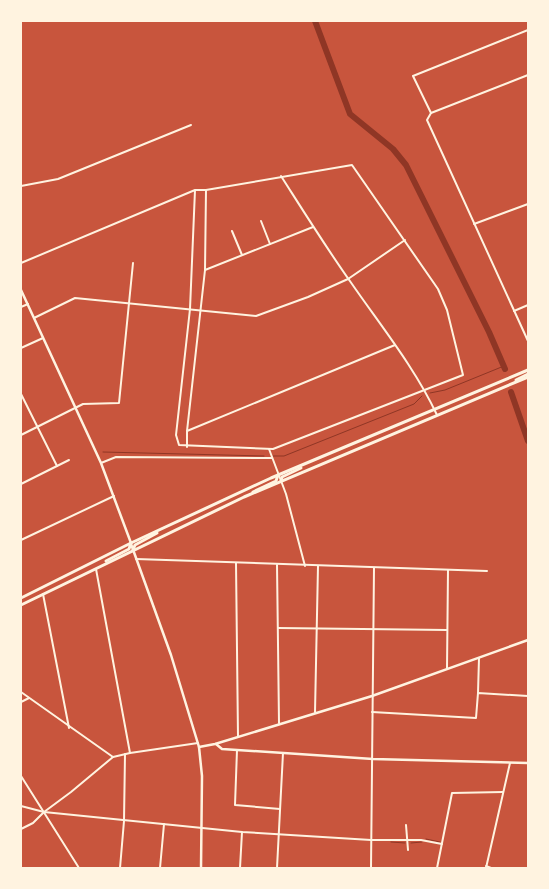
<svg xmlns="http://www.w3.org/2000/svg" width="549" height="889" font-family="'DM Sans',sans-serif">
  <rect width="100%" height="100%" fill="#c8553d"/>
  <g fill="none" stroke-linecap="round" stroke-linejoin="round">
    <g stroke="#8f3625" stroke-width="1">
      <polyline points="430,393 445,390 504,366"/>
      <polyline points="103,452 264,456"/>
      <polyline points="273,456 284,456 414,404 422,396"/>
      <polyline points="426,839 440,842"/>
      <polyline points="391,842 405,843"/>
      <polyline points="411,843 422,842"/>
    </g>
    <g stroke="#8f3625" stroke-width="6">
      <polyline points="315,21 350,114 393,149 406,165 489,332 505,369"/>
      <polyline points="511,392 528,441"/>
    </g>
    <g stroke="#fff3e0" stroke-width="2">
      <polyline points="431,113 427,120 528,341"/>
      <polyline points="431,113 413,76 528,30"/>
      <polyline points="431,113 528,75"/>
      <path d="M281 176C304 212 327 249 352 284 381 326 415 368 437 415"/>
      <polyline points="21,186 58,179 191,125"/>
      <polyline points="261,221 270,244"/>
      <polyline points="474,224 528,204"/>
      <polyline points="232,231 242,255"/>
      <polyline points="21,263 195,190 206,190 352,165 438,289 447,310 463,375 273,449 179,445 176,435 190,309 195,190"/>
      <polyline points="205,270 313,227"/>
      <polyline points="21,307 28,304"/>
      <polyline points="514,311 528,305"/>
      <polyline points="34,318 75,298 256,316 308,297 348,279 405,240"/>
      <polyline points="21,348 43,338"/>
      <polyline points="21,394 57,466"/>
      <polyline points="187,431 205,270 206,190"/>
      <polyline points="21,435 83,404 119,403 133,263"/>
      <polyline points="187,447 187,431 395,345"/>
      <polyline points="269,449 286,494 305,566"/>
      <polyline points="101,463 116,457 272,458"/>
      <polyline points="21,484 69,460"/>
      <polyline points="21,540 114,496"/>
      <polyline points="136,559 487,571"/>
      <polyline points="236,563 238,737"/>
      <polyline points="277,565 279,723"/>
      <polyline points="96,569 130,753"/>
      <polyline points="43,594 69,728"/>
      <polyline points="278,628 447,630"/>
      <polyline points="447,668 448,570"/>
      <polyline points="21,692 113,757"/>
      <polyline points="478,693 479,658"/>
      <polyline points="21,702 29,698"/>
      <polyline points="315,712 318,566"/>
      <polyline points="372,712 476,718 478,693 528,696"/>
      <polyline points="237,750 235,805 280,809"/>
      <polyline points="21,776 79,868"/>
      <polyline points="21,806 44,812 242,832 371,840 421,840 442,844"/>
      <polyline points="406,825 408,850"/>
      <polyline points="21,829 33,823 44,812 71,792 113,757 130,753 198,743"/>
      <polyline points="486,866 491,868"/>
      <polyline points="120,868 124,821 125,754"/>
      <polyline points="160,868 164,824"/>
      <polyline points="240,868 242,832"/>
      <polyline points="277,868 283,753"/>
      <polyline points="371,868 374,568"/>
      <polyline points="437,868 452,793 503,792"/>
      <polyline points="486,868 510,763"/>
    </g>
    <polyline stroke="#fff3e0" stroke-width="2.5" points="21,290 101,463 131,543"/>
    <g stroke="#fff3e0" stroke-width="2.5">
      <polyline points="131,544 171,655 199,747 202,776 201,868"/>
      <polyline points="216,744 222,749 373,759 528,763"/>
      <polyline points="199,747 215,744 372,696 528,640"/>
    </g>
    <g stroke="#fff3e0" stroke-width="3">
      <polyline points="516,380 528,374"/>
      <polyline points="281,481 282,477 301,468"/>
      <polyline points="253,492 276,481 278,475"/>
      <polyline points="133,550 135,545 157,533"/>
      <polyline points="106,561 129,549 131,543"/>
      <polyline points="21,598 131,543 271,478 528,370"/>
      <polyline points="21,605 244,497 528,377"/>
    </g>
  </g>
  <rect width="549" height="889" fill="none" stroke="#fff3e0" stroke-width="44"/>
</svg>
